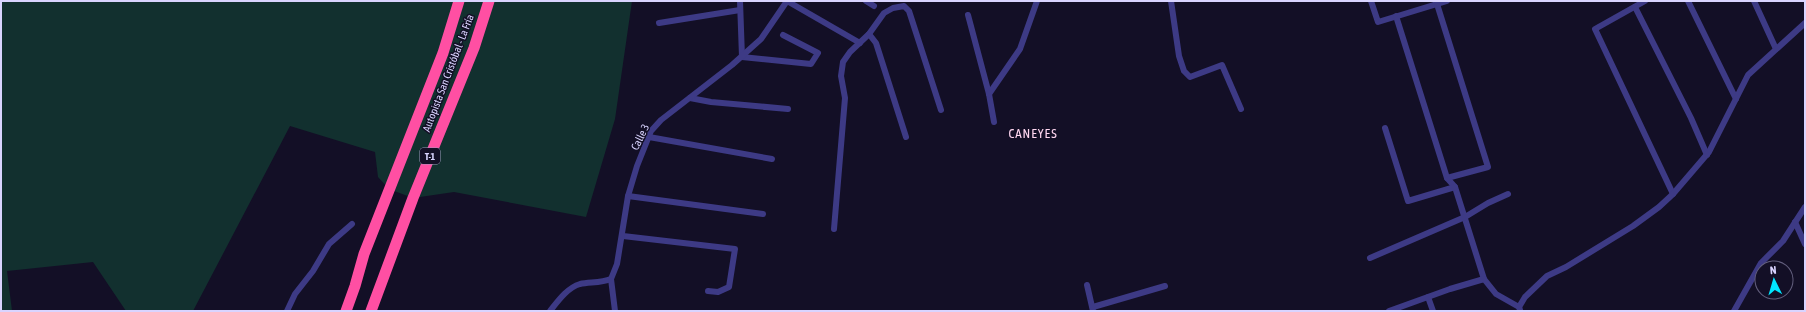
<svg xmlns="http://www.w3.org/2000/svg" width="1806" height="312" font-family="'Asap Condensed',sans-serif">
  <rect width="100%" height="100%" fill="#130f26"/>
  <polygon fill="#12302f" points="1,1 632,1 615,119 586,217 454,192 413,198 389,189 378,177 375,152 290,126 193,311 126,311 93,262 7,271 12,311 1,311"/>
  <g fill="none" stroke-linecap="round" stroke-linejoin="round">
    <g stroke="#3d3a85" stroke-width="6">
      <polyline points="740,1 742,57 811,64 818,53 783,35"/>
      <polyline points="787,1 860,43"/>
      <polyline points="866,1 874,6"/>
      <polyline points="1171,1 1179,56 1184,71 1190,77 1222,65 1241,109"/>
      <polyline points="1371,1 1378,22 1447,1"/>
      <polyline points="1645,1 1595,29 1673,194"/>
      <polyline points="1688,1 1736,99"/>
      <polyline points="1754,1 1776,49"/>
      <polyline points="1437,4 1488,167 1447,178"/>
      <polyline points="1635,7 1691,118 1707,155"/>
      <polyline points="968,15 989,94 994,122"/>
      <polyline points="1396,16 1447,178 1455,187 1484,279"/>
      <polyline points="659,23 740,10"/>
      <polyline points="869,34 876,43 906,137"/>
      <polyline points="989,94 1020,49 1037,1"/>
      <polyline points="690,98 711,102 788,109"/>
      <polyline points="1385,128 1408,201 1455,187"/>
      <polyline points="649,137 772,159"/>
      <polyline points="628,196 763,214"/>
      <polyline points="1795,222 1805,244"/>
      <polyline points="834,229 845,98 841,76 843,62 850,52 869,34 884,13 893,8 904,6 909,11 941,110"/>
      <polyline points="623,236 735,249 729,287 718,292 708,291"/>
      <polyline points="1370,258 1465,217 1488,203 1508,194"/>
      <polyline points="1087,285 1093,311"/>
      <polyline points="1428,297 1433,311"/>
      <polyline points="1093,307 1165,286"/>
      <polyline points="1519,307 1525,297 1547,276 1566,267 1633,226 1659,207 1673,194 1709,152 1748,75 1805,23"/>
      <polyline points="287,311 295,294 313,271 329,244 352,224"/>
      <path d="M550 311C558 301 567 288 580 284 590 282 601 283 611 279"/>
      <polyline points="615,311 611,279 617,264 628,196 637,166 651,131 661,120 732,65 761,39 787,1"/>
      <polyline points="1389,311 1450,289 1484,279 1496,294 1519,307 1520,310"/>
      <polyline points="1734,311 1761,263 1783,241 1805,207"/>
    </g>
    <g stroke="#ff4fa3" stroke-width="11">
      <polyline points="346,311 355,286 364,254 443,53 459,1"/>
      <polyline points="371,311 413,198 474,48 489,1"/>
    </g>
  </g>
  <g text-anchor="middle" stroke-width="3" stroke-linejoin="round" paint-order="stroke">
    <rect fill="#130f26" stroke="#9e99be" stroke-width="1" x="420" y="148" width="20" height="16" rx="3"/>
    <g font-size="10" font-weight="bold" fill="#d9d4ff">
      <text x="430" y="160">T-1</text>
    </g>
    <g font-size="11" fill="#d9d4ff" stroke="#130f26">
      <text transform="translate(448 73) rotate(-69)" y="4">Autopista San Cristóbal - La Fría</text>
      <text transform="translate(640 137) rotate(-64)" y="4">Calle 3</text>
    </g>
    <g font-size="13" letter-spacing="1" fill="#ffd6f0" stroke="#130f26">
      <text x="1033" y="138">CANEYES</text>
    </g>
  </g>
  <rect width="1806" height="312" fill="none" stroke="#d9d4ff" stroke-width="4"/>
  <g transform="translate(1774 280) rotate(355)"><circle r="19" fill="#130f26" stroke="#625e7d"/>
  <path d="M0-3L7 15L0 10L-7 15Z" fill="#00e5ff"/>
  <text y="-6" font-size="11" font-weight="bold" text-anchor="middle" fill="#d9d4ff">N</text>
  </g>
</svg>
